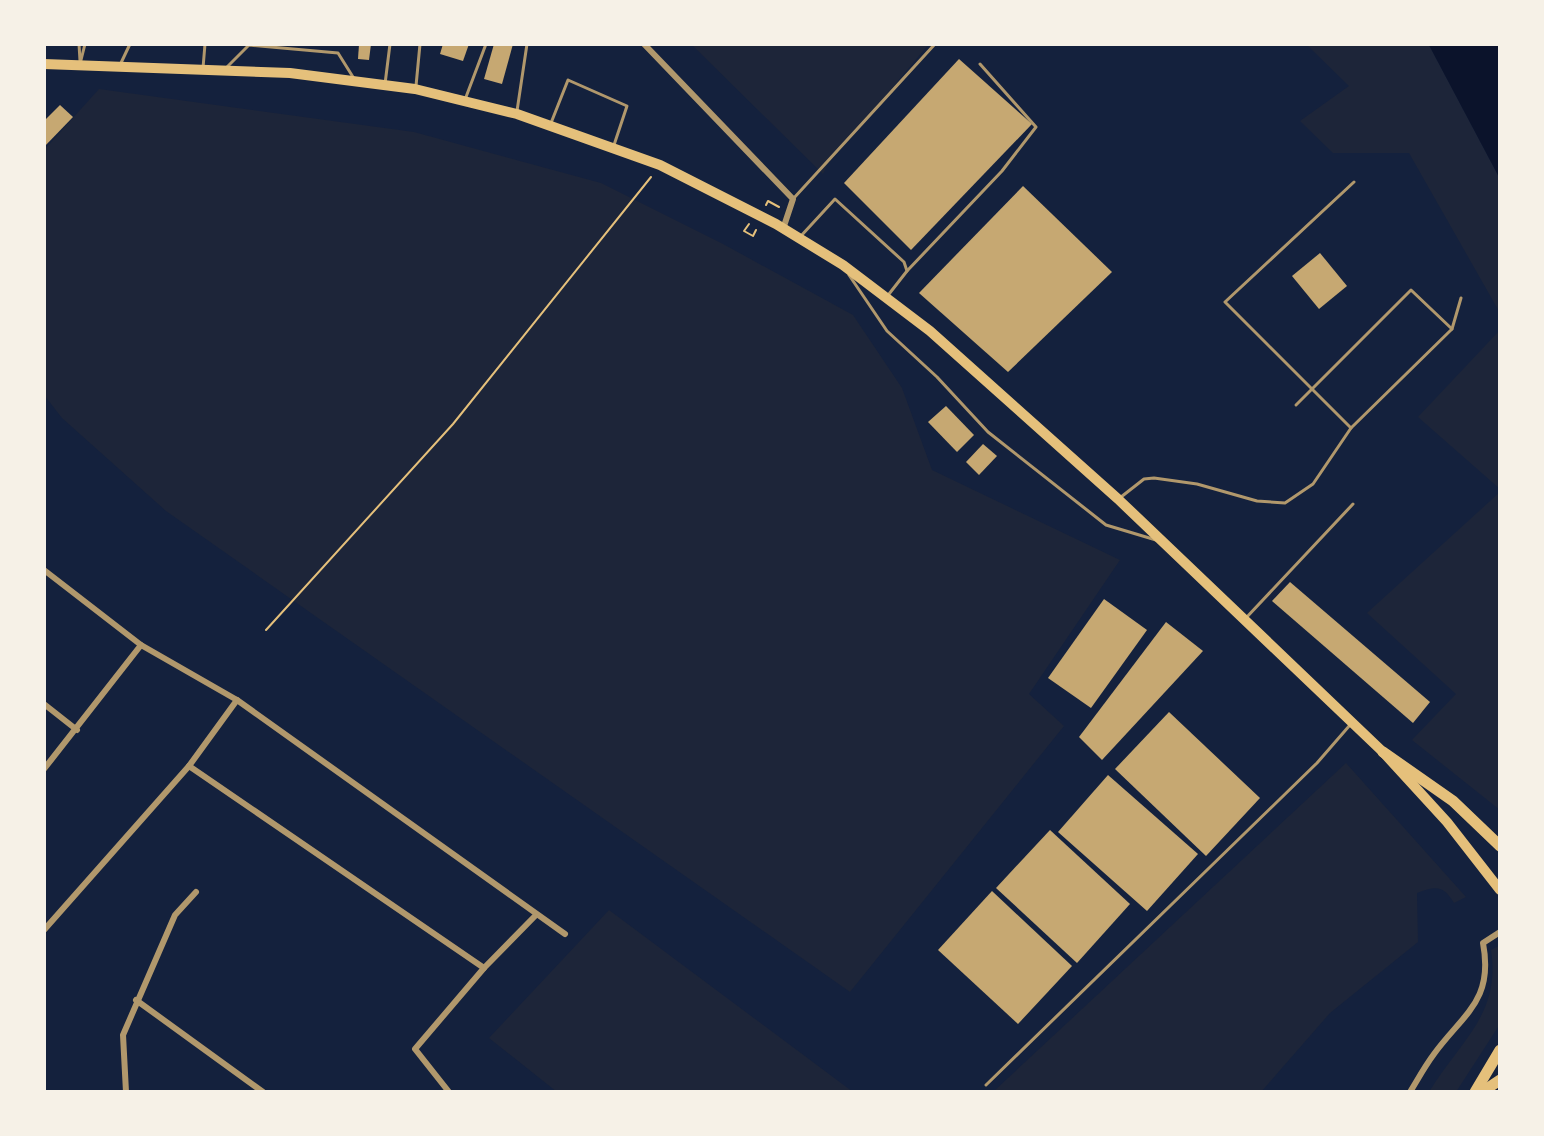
<svg xmlns="http://www.w3.org/2000/svg" width="1544" height="1136" font-family="Roboto,sans-serif">
  <rect width="100%" height="100%" fill="#14213d"/>
  <g fill="#1d2539">
    <polygon points="691,44 929,44 828,164 823,174"/>
    <polygon points="1306,44 1428,44 1430,47 1500,179 1500,313 1409,153 1333,153 1300,121 1349,86"/>
    <polygon points="99,89 414,132 601,183 723,244 853,315 902,388 932,470 1120,560 1029,694 1064,726 850,992 166,511 62,418 44,395 44,150"/>
    <polygon points="1500,330 1500,489 1418,417"/>
    <polygon points="1500,492 1500,810 1412,740 1456,694 1367,613"/>
    <path d="M1346 763 1466 897 1454 903C1443 885 1436 886 1417 893L1418 942 1330 1013 1261 1092H993Z"/>
    <polygon points="609,910 853,1092 557,1092 489,1038"/>
    <path d="M1500 945V1024L1456 1092H1429C1459 1042 1501 1015 1491 950Z"/>
  </g>
  <polygon fill="#0b132b" points="1428,44 1500,44 1500,179 1430,47"/>
  <g fill="#c6a872">
    <polygon points="359,44 371,44 369,60 358,59"/>
    <polygon points="443,44 469,44 463,61 440,54"/>
    <polygon points="494,44 513,44 502,84 484,79"/>
    <polygon points="959,59 1032,124 911,250 844,183"/>
    <polygon points="60,105 73,117 44,147 44,121"/>
    <polygon points="1023,186 1112,272 1008,372 919,293"/>
    <polygon points="1320,253 1347,286 1319,309 1292,276"/>
    <polygon points="946,406 974,435 957,452 928,422"/>
    <polygon points="983,444 997,456 979,475 966,462"/>
    <polygon points="1290,582 1430,702 1413,723 1272,601"/>
    <polygon points="1104,599 1147,630 1091,708 1048,678"/>
    <polygon points="1166,622 1203,651 1102,760 1079,737"/>
    <polygon points="1169,712 1260,798 1206,856 1115,769"/>
    <polygon points="1108,775 1198,854 1147,911 1058,832"/>
    <polygon points="1050,830 1130,904 1077,963 996,888"/>
    <polygon points="992,891 1072,966 1018,1024 938,950"/>
  </g>
  <g fill="none" stroke-linecap="round" stroke-linejoin="round">
    <g stroke="#e5c07b" stroke-width="2">
      <polyline points="766,205 768,201 779,207"/>
      <polyline points="749,224 744,231 753,236 756,230"/>
      <polyline points="266,630 453,424 651,177"/>
    </g>
    <g stroke="#b1986c" stroke-width="3">
      <polyline points="79,44 80,61"/>
      <polyline points="80,64 85,44"/>
      <polyline points="120,65 130,44"/>
      <polyline points="227,67 249,45 338,53 353,77"/>
      <polyline points="203,68 205,44"/>
      <polyline points="385,84 390,44"/>
      <polyline points="416,86 420,44"/>
      <polyline points="466,97 486,44"/>
      <polyline points="517,111 527,44"/>
      <polyline points="551,123 568,80 627,106 614,145"/>
      <polyline points="793,199 935,44"/>
      <polyline points="800,237 835,199 904,262 907,271 889,294"/>
      <polyline points="907,271 1002,171 1036,127 980,64"/>
      <polyline points="849,275 887,331 937,377 988,432 1106,525 1156,540"/>
      <polyline points="1296,405 1411,290 1452,329"/>
      <polyline points="1351,428 1225,302 1354,182"/>
      <polyline points="1121,497 1144,479 1154,478 1197,484 1257,501 1285,503 1313,484 1351,428 1452,329 1461,298"/>
      <polyline points="1245,619 1353,504"/>
      <polyline points="986,1085 1317,763 1350,725"/>
    </g>
    <g stroke="#b1986c" stroke-width="6">
      <polyline points="644,44 793,199 783,229"/>
      <polyline points="44,570 141,645 237,700 565,934"/>
      <polyline points="44,704 77,730"/>
      <polyline points="189,766 484,968"/>
      <polyline points="44,769 141,645"/>
      <polyline points="44,930 189,766 237,700"/>
      <polyline points="136,1000 263,1092"/>
      <polyline points="126,1092 123,1035 175,915 196,892"/>
      <polyline points="449,1092 415,1049 484,968 535,916"/>
      <path d="M1410 1092C1418 1079 1425 1066 1434 1054 1463 1014 1494 1001 1483 943L1500 932"/>
    </g>
    <polyline stroke="#e5c07b" stroke-width="10" points="44,64 290,73 415,89 517,114 660,165 776,224 843,265 930,331 1118,499 1383,752 1447,822 1500,890"/>
    <g stroke="#e5c07b" stroke-width="11">
      <polyline points="1383,752 1453,801 1500,846"/>
      <polyline points="1475,1092 1500,1050"/>
      <polyline points="1482,1092 1500,1080"/>
    </g>
  </g>
  <rect width="1544" height="1136" fill="none" stroke="#f6f1e7" stroke-width="92"/>
</svg>
